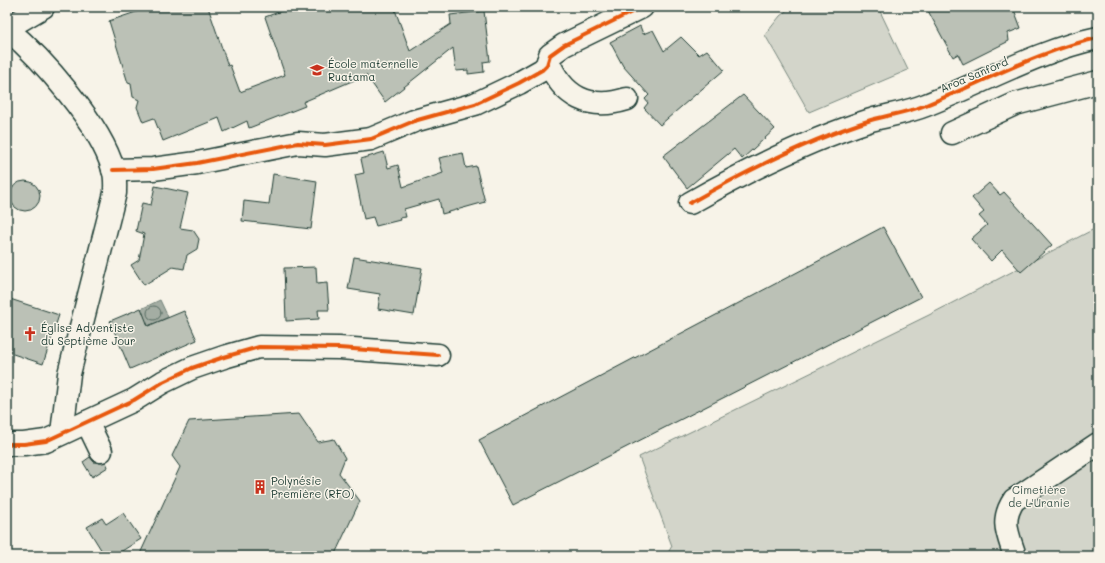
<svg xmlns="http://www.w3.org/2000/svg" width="1105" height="563" font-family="Mali,sans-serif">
  <rect width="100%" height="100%" fill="#f7f3e8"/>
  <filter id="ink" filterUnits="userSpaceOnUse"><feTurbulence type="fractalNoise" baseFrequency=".025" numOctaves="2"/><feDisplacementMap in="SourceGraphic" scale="8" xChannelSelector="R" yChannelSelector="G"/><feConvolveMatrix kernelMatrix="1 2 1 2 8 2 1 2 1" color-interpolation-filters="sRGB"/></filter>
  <g filter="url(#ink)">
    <g fill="#d3d5ca" stroke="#79897f">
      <polygon points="791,7 878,7 908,70 809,112 765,35 780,16"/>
      <polygon points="1098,227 1098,556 666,556 672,546 639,457 929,315"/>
    </g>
    <polygon fill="#a4ada3" stroke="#6f8077" points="160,300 168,317 148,326 141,309"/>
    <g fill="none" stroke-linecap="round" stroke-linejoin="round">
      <circle stroke="#546a60" stroke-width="1" cx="154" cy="313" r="7"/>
    </g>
    <g fill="#bbc1b6" stroke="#1f3d34">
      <polygon points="165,7 208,7 228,66 230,65 240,92 285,75 265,17 292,7 394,7 410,51 451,24 450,15 484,11 490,61 483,62 484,72 468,74 468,70 456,71 453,48 385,102 366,75 303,102 305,106 249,128 247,121 224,132 219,118 163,141 154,118 143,122 137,107 139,100 133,97 131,84 128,83 109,21 139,11"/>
      <polygon points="926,7 1013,7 1021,28 1008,33 1009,41 963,64 958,54 953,57"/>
      <polygon points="640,26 643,34 653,30 664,51 681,37 699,55 707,50 724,70 660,125 644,108 648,103 645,99 649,95 623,66 610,42"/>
      <polygon points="743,95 775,129 742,159 734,149 687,188 663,156"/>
      <polygon points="384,152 388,168 398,165 403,187 443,173 439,158 463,153 466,168 476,166 485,202 442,214 439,199 404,209 406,217 399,218 400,220 376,226 373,217 364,219 355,175 364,173 361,159"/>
      <polygon points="273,174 317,181 311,229 242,221 244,201 269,204"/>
      <circle cx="25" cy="196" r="15"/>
      <polygon points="989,183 1000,195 1004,192 1052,245 1021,272 1002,250 991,261 971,239 987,225 979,216 984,212 972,198"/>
      <polygon points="155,186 188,193 180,228 193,230 199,239 197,249 187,255 184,269 173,267 144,285 131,265 139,260 144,234 136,231 142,203 151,205"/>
      <polygon points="883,227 921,297 513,505 479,440"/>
      <polygon points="354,257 422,268 414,315 378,309 380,294 348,289"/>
      <polygon points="316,267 317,284 327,283 329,310 318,310 319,319 286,321 284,268"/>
      <polygon points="7,298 59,315 43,364 7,352"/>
      <polygon points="141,308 148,326 184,311 197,340 130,369 110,321"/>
      <polygon points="299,414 318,442 334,439 345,458 339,473 360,501 334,556 139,556 180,467 172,456 189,421"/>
      <polygon points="90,457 94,462 100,463 106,462 108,467 92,477 83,462"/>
      <polygon points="123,513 141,539 114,556 105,556 87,527 102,518 106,524"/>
    </g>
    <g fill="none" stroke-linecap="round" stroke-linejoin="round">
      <defs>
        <g id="minor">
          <polyline points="7,28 43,7"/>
          <path d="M7 29C42 58 101 125 113 169 116 177 115 185 115 193L69 374 62 433"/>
          <path d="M548 61C563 97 589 111 627 99"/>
          <polyline points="952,133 1015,104 1098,82"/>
          <polyline points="113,170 153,169 197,163 298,143 325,145 371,139 414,121 475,104 519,83 542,70 547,65 550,55 564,45 642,7"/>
          <path d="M690 203C748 170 808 140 871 120 889 115 909 112 926 105 982 83 1040 50 1098 38"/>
          <polyline points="87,422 101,451"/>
          <polyline points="7,444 24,444 46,441 134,400 163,382 192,368 224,357 259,347 339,348 438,355"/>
          <path d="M1015 556C1008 534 1000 521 1014 500L1098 444"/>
        </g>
      </defs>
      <use href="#minor" stroke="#1f3d34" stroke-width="25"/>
      <use href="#minor" stroke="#f7f3e8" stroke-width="22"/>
      <defs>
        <g id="cycleway">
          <polyline points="113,170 153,169 197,163 298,143 325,145 371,139 414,121 475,104 519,83 542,70 547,65 550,55 564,45 642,7"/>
          <path d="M690 203C748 170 808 140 871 120 889 115 909 112 926 105 982 83 1040 50 1098 38"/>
          <polyline points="7,444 24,444 46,441 134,400 163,382 192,368 224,357 259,347 339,348 438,355"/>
        </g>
      </defs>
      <use href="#cycleway" stroke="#f7f3e8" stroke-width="6"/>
      <use href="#cycleway" stroke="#e8590c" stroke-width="4"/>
    </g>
  </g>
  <defs>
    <symbol id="school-bare" viewBox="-9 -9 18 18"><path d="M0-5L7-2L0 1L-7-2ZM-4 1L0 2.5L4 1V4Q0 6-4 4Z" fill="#c8321e" stroke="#f7f3e8" stroke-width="2.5" paint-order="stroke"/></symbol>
    <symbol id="church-bare" viewBox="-9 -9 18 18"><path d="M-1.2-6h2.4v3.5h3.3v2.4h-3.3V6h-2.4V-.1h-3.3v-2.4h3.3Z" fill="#c8321e" stroke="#f7f3e8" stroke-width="2.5" paint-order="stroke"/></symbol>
    <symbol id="building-bare" viewBox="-9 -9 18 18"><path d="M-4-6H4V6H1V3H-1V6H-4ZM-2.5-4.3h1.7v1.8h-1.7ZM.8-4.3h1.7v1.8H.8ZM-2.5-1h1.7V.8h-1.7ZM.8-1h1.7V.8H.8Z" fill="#c8321e" stroke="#f7f3e8" stroke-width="2.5" paint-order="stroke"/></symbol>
  </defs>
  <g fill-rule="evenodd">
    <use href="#school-bare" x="307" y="60" width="20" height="20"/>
    <use href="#church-bare" x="20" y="324" width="20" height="20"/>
    <use href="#building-bare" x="250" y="477" width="20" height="20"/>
  </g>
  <g text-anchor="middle" stroke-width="3" stroke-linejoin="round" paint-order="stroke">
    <g font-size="11" fill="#1f3d34" stroke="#f7f3e8" text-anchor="start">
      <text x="328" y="68">École maternelle<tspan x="328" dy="13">Ruatama</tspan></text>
      <text x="41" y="332">Église Adventiste<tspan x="41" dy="13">du Septième Jour</tspan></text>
      <text x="271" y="485">Polynésie<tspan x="271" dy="13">Première (RFO)</tspan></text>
    </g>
    <g font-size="11" fill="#1f3d34" stroke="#f7f3e8">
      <text transform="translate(974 75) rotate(-23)" y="4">Aroa Sanford</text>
    </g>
    <g font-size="11" fill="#435b52" stroke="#f7f3e8">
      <text x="1039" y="494">Cimetière<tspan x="1039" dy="13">de L'Uranie</tspan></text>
    </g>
  </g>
  <rect width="1105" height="563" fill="none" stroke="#f7f3e8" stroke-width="24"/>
  <rect x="12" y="12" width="1081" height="539" fill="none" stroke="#1f3d34" stroke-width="1.5" filter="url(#ink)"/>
</svg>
